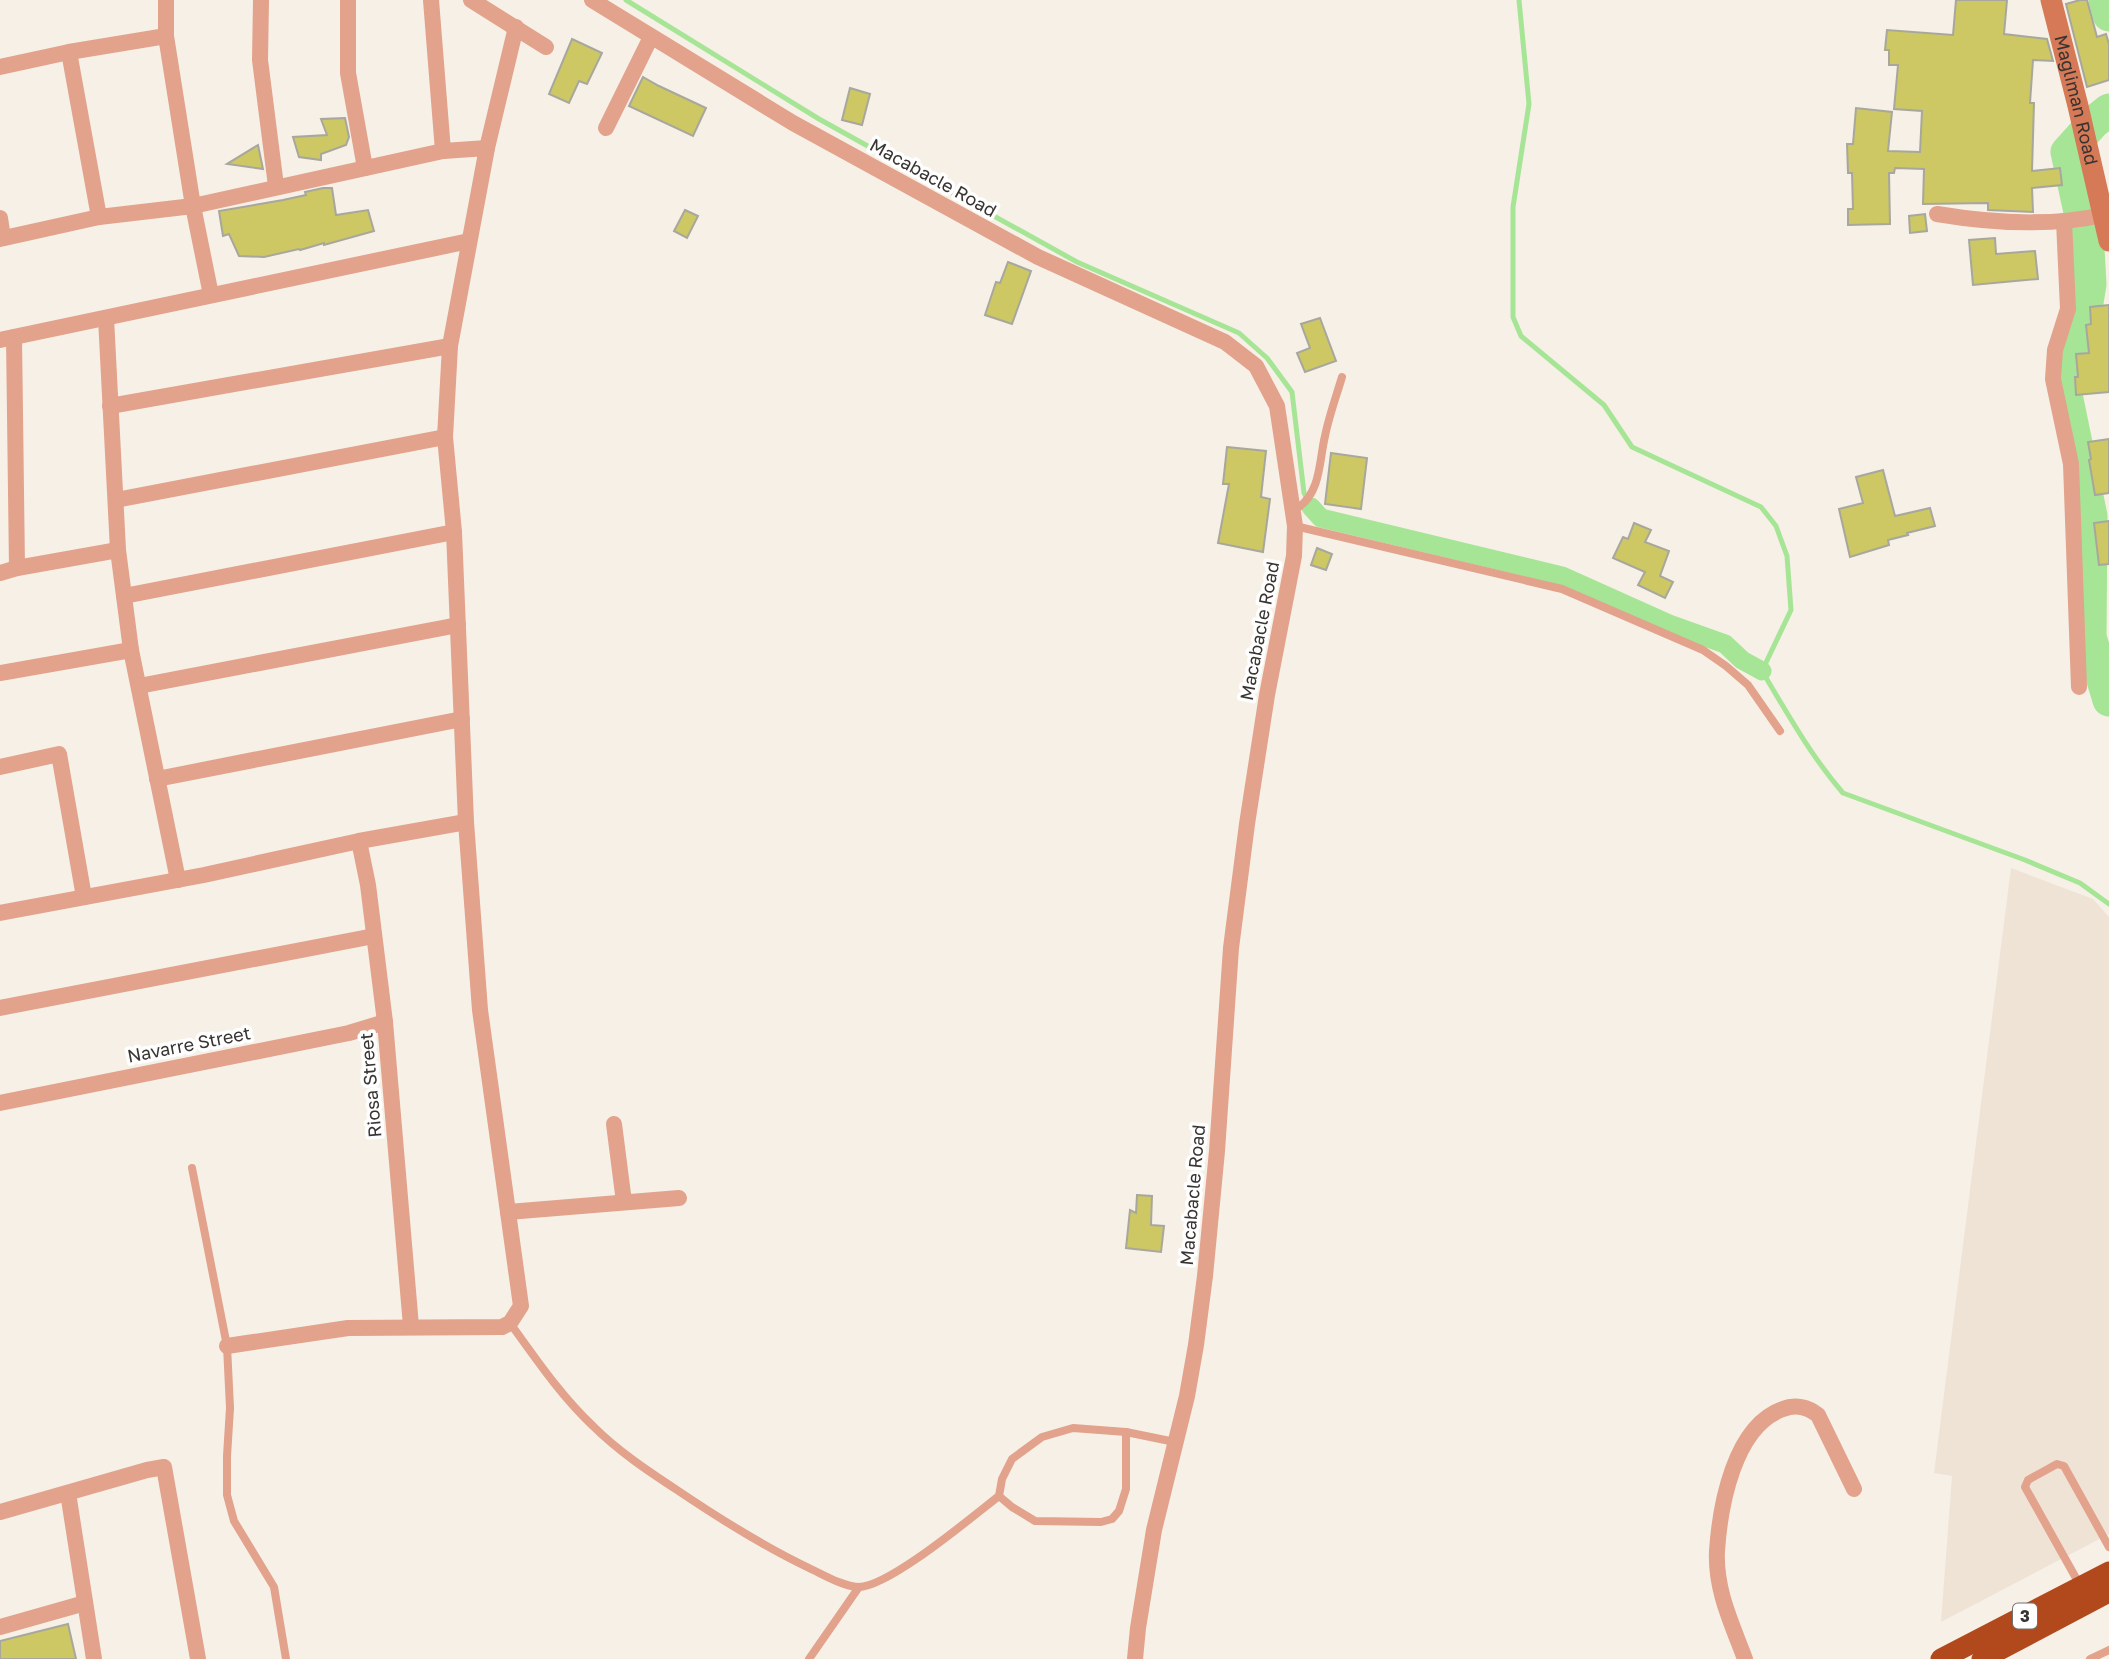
<svg xmlns="http://www.w3.org/2000/svg" width="2109" height="1659" font-family="'Golos Text',sans-serif">
  <rect width="100%" height="100%" fill="#f6f0e7"/>
  <polygon fill="#efe3d6" points="2011,868 2093,899 2109,917 2109,1534 1941,1622 1952,1476 1934,1473"/>
  <g fill="none" stroke-linecap="round" stroke-linejoin="round">
    <g stroke="#a6e596" stroke-width="5">
      <polyline points="626,0 819,119 1077,262 1239,333 1267,358 1292,392 1304,493 1311,507"/>
      <path d="M1519 0 1529 104 1513 207V317L1521 336 1604 405 1632 447 1761 507 1776 526 1787 556 1791 610 1762 671C1787 713 1811 756 1843 793L2025 860 2080 883 2109 904"/>
      <polyline points="1562,576 1624,605"/>
    </g>
    <polyline stroke="#a6e596" stroke-width="19" points="1311,507 1321,518 1562,576 1669,624 1725,644 1742,660 1762,671"/>
    <g stroke="#a6e596" stroke-width="33">
      <polyline points="2105,0 2109,15"/>
      <polyline points="2109,110 2094,122 2067,152 2088,249 2090,284 2085,315 2063,380 2091,516 2090,637 2109,700"/>
    </g>
  </g>
  <g fill="#cdc863" stroke="#a7a79e" stroke-width="2">
    <polygon points="1956,0 2007,0 2004,34 2047,39 2053,61 2033,60 2030,103 2034,103 2032,171 2060,168 2062,185 2032,188 2033,212 1988,210 1988,203 1923,204 1924,169 1895,168 1894,173 1889,173 1890,224 1848,225 1848,209 1853,209 1852,173 1848,173 1847,144 1853,144 1856,108 1892,112 1888,151 1920,152 1922,111 1894,109 1898,65 1889,65 1889,50 1885,50 1887,30 1953,35"/>
    <polygon points="2080,0 2087,0 2097,37 2106,34 2109,44 2109,80 2087,87 2066,4"/>
    <polygon points="572,39 602,53 587,84 579,81 569,103 549,94"/>
    <polygon points="643,77 659,86 706,108 693,136 629,106"/>
    <polygon points="850,88 870,94 862,125 842,120"/>
    <polygon points="345,118 349,137 346,145 321,154 321,160 299,157 293,137 327,135 321,119"/>
    <polygon points="258,145 263,169 227,164"/>
    <polygon points="323,188 332,188 336,215 368,210 374,231 324,245 324,243 300,250 299,249 264,257 239,256 229,234 223,236 219,211 283,200 306,195 305,192"/>
    <polygon points="685,210 698,216 687,238 674,231"/>
    <polygon points="1925,214 1927,231 1910,233 1909,216"/>
    <polygon points="1995,238 1996,254 2035,251 2038,279 1973,285 1969,240"/>
    <polygon points="1008,262 1031,271 1012,324 985,315 996,282 1000,283"/>
    <polygon points="2109,305 2109,392 2076,395 2075,377 2078,377 2076,354 2089,353 2086,325 2091,324 2090,307"/>
    <polygon points="1320,318 1336,361 1305,372 1297,353 1310,348 1301,324"/>
    <polygon points="2109,439 2109,493 2095,495 2089,460 2091,459 2088,442"/>
    <polygon points="1227,447 1266,451 1261,497 1270,499 1263,552 1218,543 1229,484 1223,484"/>
    <polygon points="1331,453 1367,458 1361,509 1325,504"/>
    <polygon points="1883,470 1895,516 1930,508 1935,526 1907,533 1908,535 1888,540 1889,545 1850,557 1839,509 1863,503 1856,477"/>
    <polygon points="2109,521 2109,564 2099,565 2094,523"/>
    <polygon points="1634,523 1651,530 1645,542 1669,551 1660,576 1673,582 1665,598 1638,585 1645,572 1613,558 1623,537 1628,539"/>
    <polygon points="1317,548 1332,554 1326,570 1311,565"/>
    <polygon points="1137,1195 1152,1196 1151,1225 1164,1226 1161,1252 1126,1248 1130,1210 1136,1213"/>
    <polygon points="68,1624 76,1659 0,1659 0,1641"/>
  </g>
  <g fill="none" stroke-linecap="round" stroke-linejoin="round">
    <g stroke="#e2a28b" stroke-width="8">
      <path d="M1292 507H1299C1321 491 1319 461 1325 436 1329 416 1336 397 1342 377"/>
      <polyline points="1295,526 1562,589 1703,650 1726,666 1748,685 1780,731"/>
      <polyline points="192,1168 227,1346 230,1408 227,1456 227,1495 234,1521 274,1587 286,1659"/>
      <path d="M510 1323C536 1359 561 1396 593 1426 618 1451 648 1471 677 1490 720 1519 763 1546 809 1568 824 1575 842 1586 858 1587 888 1588 973 1516 999 1496L1002 1479 1012 1459 1042 1437 1073 1428 1126 1432 1175 1442"/>
      <polyline points="999,1496 1012,1507 1035,1521 1101,1522 1112,1519 1119,1511 1126,1489 1126,1432"/>
      <polyline points="2081,1587 2025,1487 2028,1480 2057,1464 2064,1466 2109,1547"/>
      <polyline points="809,1659 859,1587"/>
      <polyline points="2090,1659 2109,1650"/>
    </g>
    <g stroke="#e2a28b" stroke-width="16">
      <polyline points="166,0 166,36 193,206 211,295"/>
      <polyline points="261,0 260,60 276,186"/>
      <polyline points="348,0 348,73 365,168"/>
      <polyline points="431,0 443,151"/>
      <polyline points="471,0 546,47"/>
      <polyline points="592,0 793,123 1038,257 1225,342 1256,366 1277,406 1295,526 1294,556 1267,695 1247,824 1231,948 1217,1151 1205,1276 1196,1345 1187,1396 1154,1530 1138,1628 1135,1659"/>
      <polyline points="69,52 99,217"/>
      <polyline points="0,67 69,52 166,36"/>
      <polyline points="606,128 651,37"/>
      <path d="M1937 214C1991 223 2049 227 2103 215"/>
      <polyline points="0,218 3,238"/>
      <polyline points="2064,221 2068,309 2055,350 2053,379 2071,464 2079,687"/>
      <polyline points="0,239 99,217 193,206 443,151 487,148"/>
      <polyline points="106,318 118,550 131,650 178,880"/>
      <polyline points="14,337 17,568"/>
      <polyline points="0,340 469,241"/>
      <polyline points="110,406 450,346"/>
      <polyline points="116,500 445,437"/>
      <polyline points="0,573 17,568 118,550"/>
      <polyline points="124,596 454,532"/>
      <polyline points="0,673 131,650"/>
      <polyline points="139,686 458,625"/>
      <polyline points="0,767 59,754 84,897"/>
      <polyline points="157,779 462,719"/>
      <polyline points="359,841 368,885 385,1022 411,1326"/>
      <polyline points="0,913 204,875 359,841 466,822"/>
      <polyline points="0,1008 374,936"/>
      <polyline points="0,1103 349,1033 385,1022"/>
      <polyline points="614,1124 624,1202"/>
      <polyline points="508,1212 679,1198"/>
      <polyline points="227,1346 348,1328 502,1327 510,1323 521,1306 480,1010 466,822 454,532 445,437 450,346 487,148 516,27"/>
      <polyline points="68,1493 94,1659"/>
      <polyline points="0,1512 147,1470 164,1467 198,1659"/>
      <polyline points="0,1627 85,1603"/>
      <path d="M1745 1659C1732 1624 1715 1590 1717 1551 1720 1506 1734 1426 1783 1409 1795 1404 1808 1407 1818 1415L1854 1489"/>
    </g>
    <path stroke="#d57957" stroke-width="21" id="s1" d="M2051 0 2078 106 2109 241"/>
    <g stroke="#b1491d" stroke-width="21">
      <polyline points="1941,1659 2109,1572"/>
      <polyline points="1982,1659 2109,1592"/>
    </g>
  </g>
  <g text-anchor="middle" stroke-width="7" stroke-linejoin="round" paint-order="stroke">
    <rect fill="#fefefe" stroke="#73716e" stroke-width="2" x="2013" y="1603.5" width="24" height="25" rx="5"/>
    <g font-size="16" font-weight="bold" fill="#373431">
      <text x="2025" y="1622">3</text>
    </g>
    <g font-size="18" fill="#373431" stroke="#fefefe">
      <text dy="6" stroke="none"><textPath href="#s1" startOffset="103">Magliman Road</textPath></text>
      <text transform="translate(933 178) rotate(29)" y="6">Macabacle Road</text>
      <text transform="translate(1260 631) rotate(-79)" y="6">Macabacle Road</text>
      <text transform="translate(189 1045) rotate(-11)" y="6">Navarre Street</text>
      <text transform="translate(371 1085) rotate(-95)" y="6">Riosa Street</text>
      <text transform="translate(1193 1195) rotate(-85)" y="6">Macabacle Road</text>
    </g>
  </g>
</svg>
